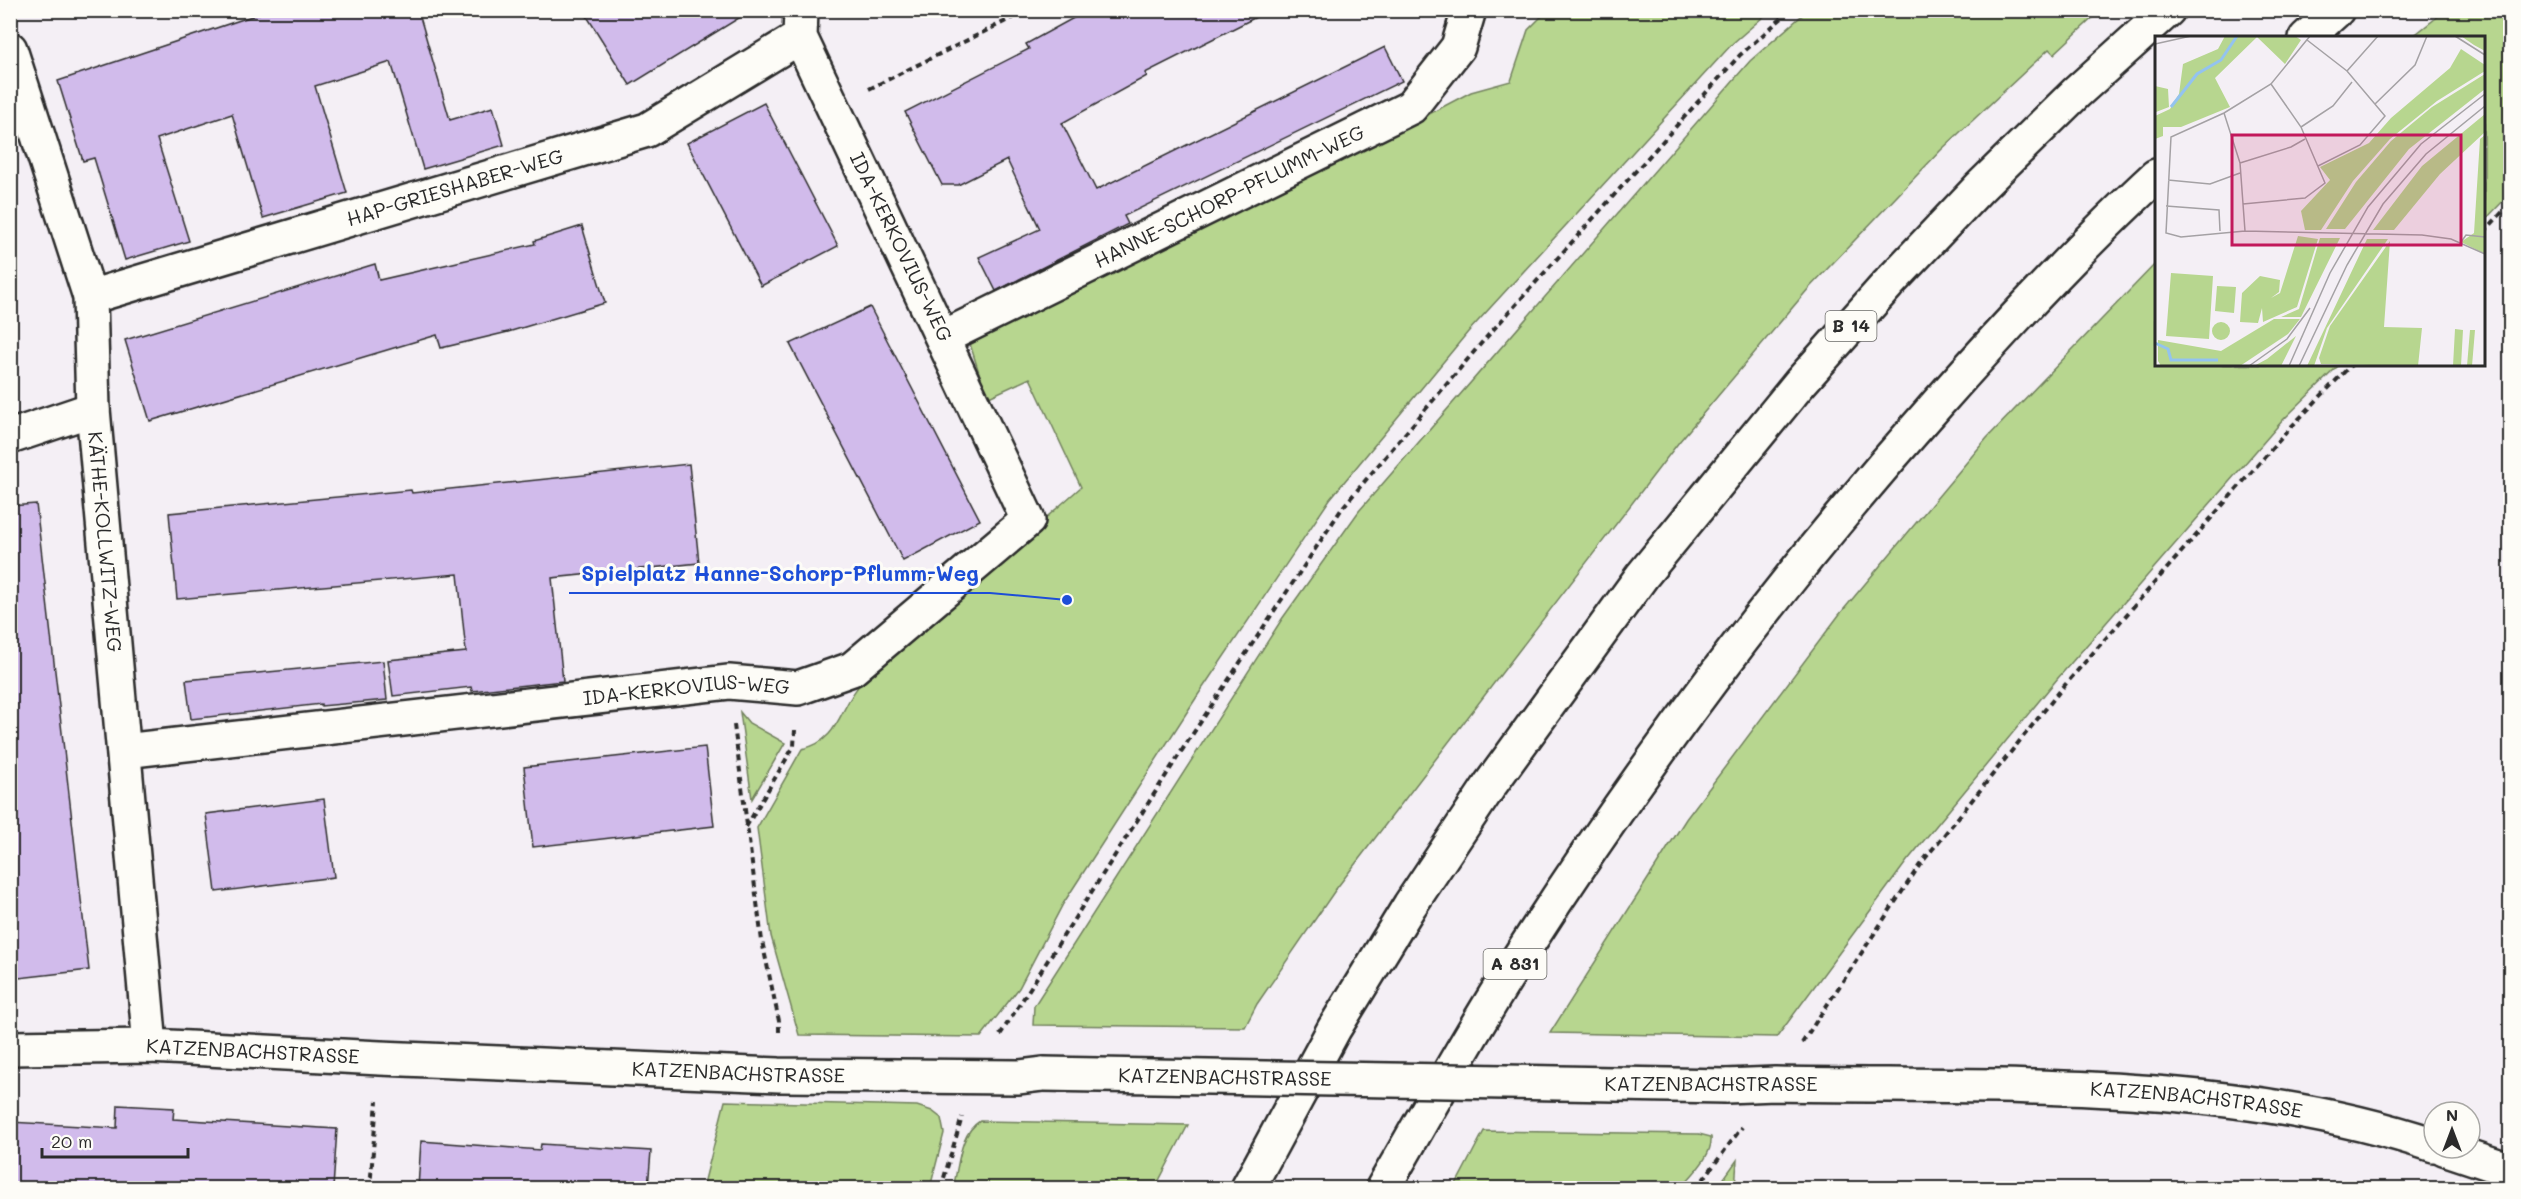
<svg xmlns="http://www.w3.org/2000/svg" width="2521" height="1199" font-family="Mali,sans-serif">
  <rect width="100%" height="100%" fill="#f4eff5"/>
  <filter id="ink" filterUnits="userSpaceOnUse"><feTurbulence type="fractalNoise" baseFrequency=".0167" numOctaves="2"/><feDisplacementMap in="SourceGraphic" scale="12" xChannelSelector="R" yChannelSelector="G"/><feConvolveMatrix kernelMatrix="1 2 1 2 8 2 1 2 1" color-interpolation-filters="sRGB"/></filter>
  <g filter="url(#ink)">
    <g fill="#b7d68f" stroke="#71805d" stroke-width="1.5">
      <path d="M1547 11H1770L1733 43 1468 332 1330 499 1198 695 1063 904 1019 988 981 1037 799 1035 771 936 757 828 802 749C841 741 839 705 863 681 933 613 1009 551 1081 487L1030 378 987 398 970 344 1338 162 1471 92 1511 81 1528 30Z"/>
      <polygon points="1807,11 2100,11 2054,54 2049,49 1941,150 1809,288 1679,442 1336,889 1257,1004 1245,1027 1033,1025 1034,1006 1282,619 1359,511 1750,61"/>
      <polygon points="2445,11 2510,11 2510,194 2484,221 2484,38 2412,37"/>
      <polygon points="2156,263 2156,364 2339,365 2283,420 2058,678 1907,861 1777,1037 1550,1033 1686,819 1839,615 1987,438"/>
      <polygon points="740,712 749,723 785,743 752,799"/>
      <polygon points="725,1101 917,1106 932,1111 941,1118 944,1133 930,1188 703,1188"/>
      <path d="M980 1121 1188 1125 1155 1188H953C959 1166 959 1134 980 1121Z"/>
      <path d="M1484 1131 1699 1134 1711 1137C1713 1156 1692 1174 1681 1188H1454Z"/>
      <polygon points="1737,1160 1735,1188 1717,1188"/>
    </g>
    <g fill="#d1bbeb" stroke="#2b2b2b" stroke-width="1.5">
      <polygon points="270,10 418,10 450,120 493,107 504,145 423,169 391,62 315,86 347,193 263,218 232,114 157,139 189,241 125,260 94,158 83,161 58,81"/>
      <polygon points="583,10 752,10 630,85"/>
      <polygon points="1088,10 1270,10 1145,73 1147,76 1062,123 1096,190 1385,47 1402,81 1124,216 1128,224 996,291 979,257 1040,229 1007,160 958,185 942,185 905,112 1029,49 1026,44"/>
      <polygon points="764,103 838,246 761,286 687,143"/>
      <polygon points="582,226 605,303 508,332 441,348 437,335 150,421 125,340 375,264 379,280 535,244 534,241"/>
      <polygon points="870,307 980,520 903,561 790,344"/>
      <polygon points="689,464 699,563 552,578 563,681 472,691 471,687 393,696 388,660 466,652 458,574 177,599 169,513 411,490 412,493"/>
      <polygon points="36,504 89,970 10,979 10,506"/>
      <polygon points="383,661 387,700 321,706 321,704 191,719 186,680"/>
      <polygon points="705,747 714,826 533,847 524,767"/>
      <polygon points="324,799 334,877 216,892 206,814"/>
      <polygon points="118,1105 174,1108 173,1119 337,1129 333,1188 10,1188 10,1122 117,1128"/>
      <polygon points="421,1141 540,1150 541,1144 651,1151 648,1188 418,1188"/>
    </g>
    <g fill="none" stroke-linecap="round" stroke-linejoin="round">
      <defs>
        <g id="minor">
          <path id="s1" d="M10 49 90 297 93 409 150 1046"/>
          <path id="s2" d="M90 297 647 130 800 37"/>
          <path id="s3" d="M944 337 1411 107 1458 47 1469 10"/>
          <polyline points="10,437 93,409"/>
          <path id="s4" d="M124 751 729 682 798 688 852 669 1028 520 800 37 801 10"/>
          <path id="s5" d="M10 1048 150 1046 380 1058 779 1075 1019 1077 1043 1074"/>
          <path id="s6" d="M1726 1086 1775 1084C1994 1088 2224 1075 2434 1145"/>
          <polyline points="2444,1148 2510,1170"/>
        </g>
        <g id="highway">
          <polyline points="2306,38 2337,10"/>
          <polyline points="1248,1188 1334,1029 1410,905 1490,785 1642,576 1799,384 1888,284 1979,188 2076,93 2168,10"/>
          <path d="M1383 1188C1428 1111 1471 1031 1520 956 1645 761 1784 576 1938 403 2008 324 2079 247 2156 176"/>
        </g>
      </defs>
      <use href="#minor" stroke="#2b2b2b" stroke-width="38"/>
      <use href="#highway" stroke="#2b2b2b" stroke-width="38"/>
      <g stroke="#2b2b2b" stroke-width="4" stroke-dasharray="6 4.5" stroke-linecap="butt">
        <polyline points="869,89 1028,10"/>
        <polyline points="2484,232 2510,204"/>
        <polyline points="734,725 762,941 779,1021 779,1032"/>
        <polyline points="746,827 794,746 795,730"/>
        <polyline points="1000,1035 1188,741 1343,507 1484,340 1740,55 1791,10"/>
        <polyline points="1802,1043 1919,866 2064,686 2291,427 2352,364"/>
        <polyline points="370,1188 377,1101"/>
        <polyline points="941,1188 962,1117"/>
        <polyline points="1697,1188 1742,1127"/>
      </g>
      <use href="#minor" stroke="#fdfcf7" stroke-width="33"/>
      <use href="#highway" stroke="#fdfcf7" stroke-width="33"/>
      <defs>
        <g id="minor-bridge">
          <path id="s7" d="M1043 1074 1726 1086"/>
        </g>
      </defs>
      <use href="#minor-bridge" stroke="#2b2b2b" stroke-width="38" stroke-linecap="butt"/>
      <use href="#minor-bridge" stroke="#fdfcf7" stroke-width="33"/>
    </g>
  </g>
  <g text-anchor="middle" stroke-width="6" stroke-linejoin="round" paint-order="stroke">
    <g fill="#fdfcf7" stroke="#6a6a68" stroke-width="1.5">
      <rect x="1825.5" y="311" width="51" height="30" rx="4.5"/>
      <rect x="1483.5" y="949" width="63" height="30" rx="4.5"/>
    </g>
    <g font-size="18" font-weight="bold" fill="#2b2b2b">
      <text x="1851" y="332">B 14</text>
      <text x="1515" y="970">A 831</text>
    </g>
    <g font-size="20" fill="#2b2b2b" stroke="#fdfcf7">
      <text dy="7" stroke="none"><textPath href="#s2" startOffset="381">HAP-GRIESHABER-WEG</textPath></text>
      <text dy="7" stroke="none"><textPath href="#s3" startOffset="318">HANNE-SCHORP-PFLUMM-WEG</textPath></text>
      <text transform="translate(901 247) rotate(64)" y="7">IDA-KERKOVIUS-WEG</text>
      <text dy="7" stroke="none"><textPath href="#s1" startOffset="506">KÄTHE-KOLLWITZ-WEG</textPath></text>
      <text dy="7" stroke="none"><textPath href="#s4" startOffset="566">IDA-KERKOVIUS-WEG</textPath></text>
      <text dy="7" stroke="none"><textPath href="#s5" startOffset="243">KATZENBACHSTRASSE</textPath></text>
      <text dy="7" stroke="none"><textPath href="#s5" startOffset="729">KATZENBACHSTRASSE</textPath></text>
      <text dy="7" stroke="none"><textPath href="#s7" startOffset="182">KATZENBACHSTRASSE</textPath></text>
      <text x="1711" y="1091">KATZENBACHSTRASSE</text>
      <text dy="7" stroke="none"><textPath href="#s6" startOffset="471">KATZENBACHSTRASSE</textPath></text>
    </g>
  </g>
  <g transform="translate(2155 36)">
    <rect width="330" height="330" fill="#f4eff5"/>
    <path d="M70 0H140L146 4 130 28 102 1 60 42 75 71 26 91H8V100L0 103V80L15 73 24 58 28 28 63 13ZM306 0H330V15L319 9ZM306 13 330 29V35L282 65 235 103 198 145 166 194H150L146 175 175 144 165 131 214 107 236 82 295 32ZM330 38V53L254 113 190 193H171L201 146 236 105 277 71ZM0 50 13 53 14 71 1 76ZM330 78V96L285 138 239 194H218L267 130ZM330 99V218L306 206 319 197 325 103ZM143 200 163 203 142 271 108 286 107 272 103 287 85 286 87 257 105 240 125 244 124 256 116 262 125 257ZM165 202H185L146 281H126L144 273ZM212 203H233L172 292 159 330H152ZM235 205 229 291 267 292 263 330 166 328 164 322 175 290ZM16 237 58 240 54 303 11 300ZM62 250 81 251 79 277 60 275ZM119 283H145L133 298 85 330H6L3 325V304L66 315ZM57 295a9 9 0 1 1 18 0a9 9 0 1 1-18 0ZM300 293 308 294 306 330H298ZM315 294H320L317 330H312ZM141 300 126 330H99L112 323Z" fill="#b7d68f"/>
    <path fill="none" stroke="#93c3ef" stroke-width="3" d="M16 71 42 38 66 24 82 0M0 307 13 313 16 324H63"/>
    <path fill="none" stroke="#a4a1a4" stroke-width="1.5" d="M155 0 116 48 69 77 16 101 11 197 26 201 90 195 267 199 296 203 330 218M300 0 330 19M152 4 192 35 230 80 205 109 163 130M0 8 36 0M192 35 223 0M220 68 260 29 272 0M69 77 85 127 90 195M146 91 178 70 197 46M85 127 136 111 150 103M13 144 55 148 85 137M88 168 150 162 170 147 146 91 116 48M11 170 64 174 65 195M306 206 311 199 330 201M94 330 132 303 155 272M134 330 175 237 213 171 266 108 330 58M144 330 192 229 228 168 271 118 330 70"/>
    <path fill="#c2185b" fill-opacity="0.15" stroke="#c2185b" stroke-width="3" d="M77 99H306V209H77Z"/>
    <rect width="330" height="330" fill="none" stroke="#2b2b2b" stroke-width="3"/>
  </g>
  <path fill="none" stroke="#1d4ed8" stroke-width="2" d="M1067 600L990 593H569"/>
  <circle fill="#1d4ed8" stroke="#fdfcf7" stroke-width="2" cx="1067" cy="600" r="6"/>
  <g font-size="21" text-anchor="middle" font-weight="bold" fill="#1d4ed8" stroke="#fdfcf7" stroke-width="6" stroke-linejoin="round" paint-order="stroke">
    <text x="780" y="581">Spielplatz Hanne-Schorp-Pflumm-Weg</text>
  </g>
  <rect width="2521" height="1199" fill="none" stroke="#fdfcf7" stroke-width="36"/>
  <rect x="18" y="18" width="2485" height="1163" fill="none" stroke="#2b2b2b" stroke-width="2" filter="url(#ink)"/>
  <g transform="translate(2452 1130)"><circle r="28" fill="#fdfcf7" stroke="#a9a8a5" stroke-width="1.5"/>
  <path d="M0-4.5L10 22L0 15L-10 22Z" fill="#2b2b2b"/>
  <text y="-9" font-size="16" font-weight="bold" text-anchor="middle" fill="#2b2b2b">N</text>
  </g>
  <path d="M42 1148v9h146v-9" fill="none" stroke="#2b2b2b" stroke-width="3"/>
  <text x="51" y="1148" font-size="18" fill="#2b2b2b" stroke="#fdfcf7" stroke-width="4.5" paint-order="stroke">20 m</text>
</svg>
